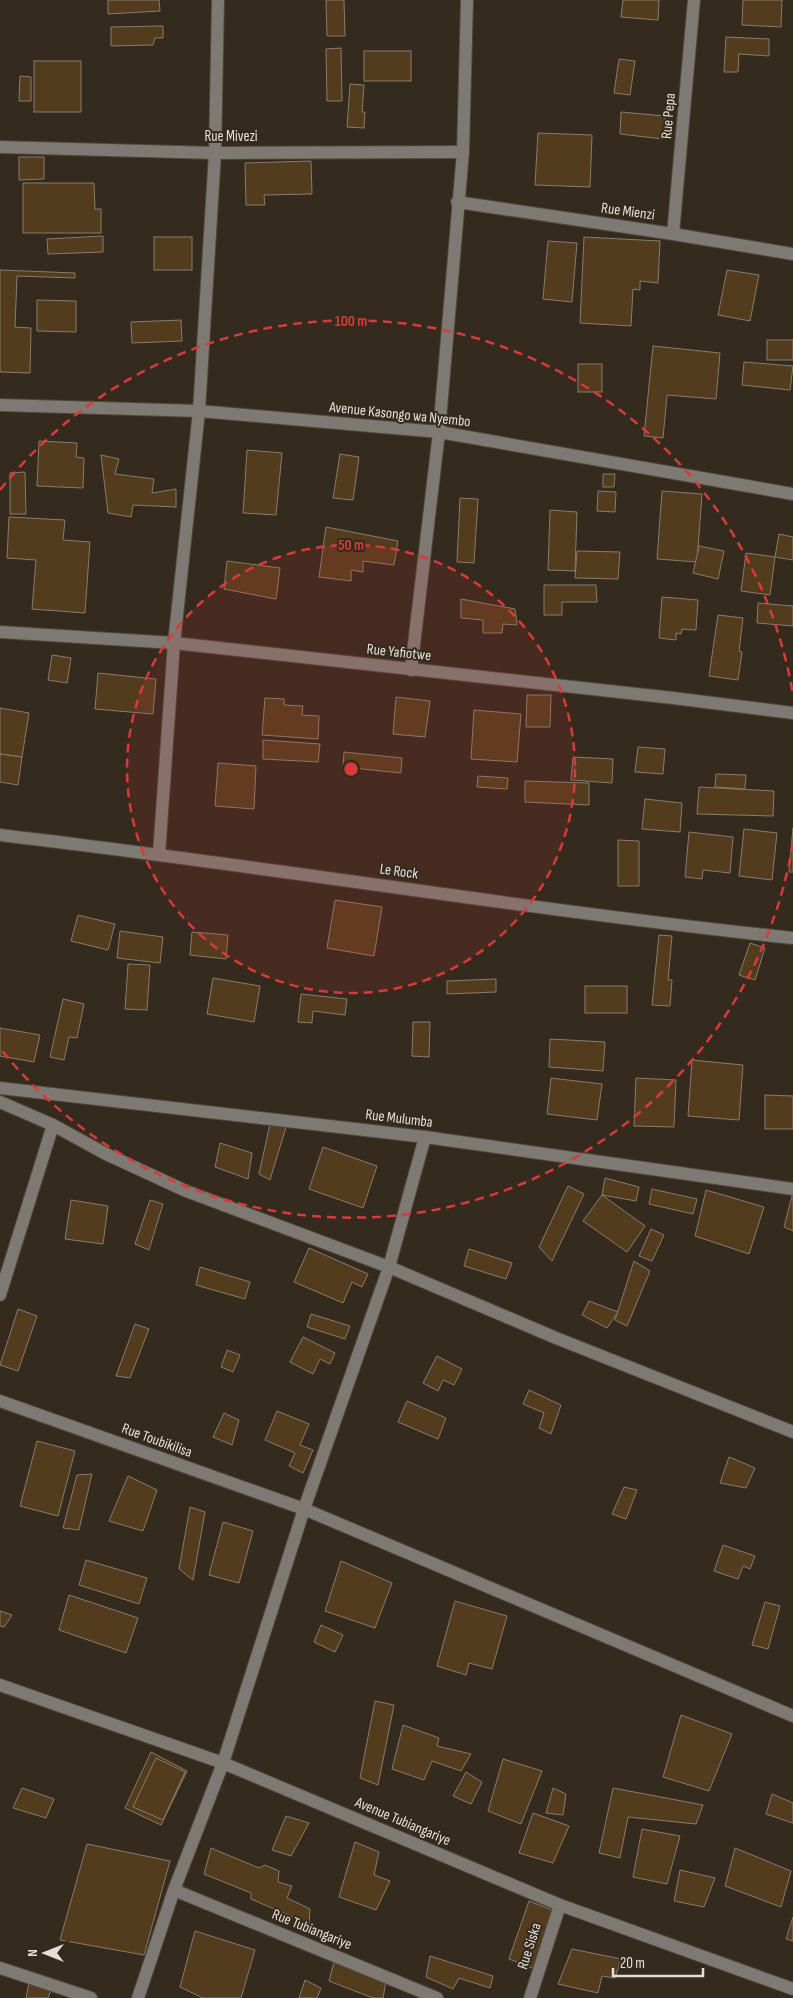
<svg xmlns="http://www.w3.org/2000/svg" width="793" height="1998" font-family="'Sofia Sans Condensed',sans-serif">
  <rect width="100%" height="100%" fill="#342a1e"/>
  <g fill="#533c1e" stroke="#887c6d">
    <polygon points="108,0 159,0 160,11 108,14"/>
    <polygon points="326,0 344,0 345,36 327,36"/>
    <polygon points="623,0 659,0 658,20 621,17"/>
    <polygon points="743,0 782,0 781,27 742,25"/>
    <polygon points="163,26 163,38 155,38 153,45 111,46 111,27"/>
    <polygon points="726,37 769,39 769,56 739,54 738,72 724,72"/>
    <polygon points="341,48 342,101 327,101 326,49"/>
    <rect x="364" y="51" width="47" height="30"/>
    <polygon points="619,59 635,61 630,95 614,93"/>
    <rect x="34" y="61" width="47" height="51"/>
    <polygon points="20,76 31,77 31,101 19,101"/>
    <polygon points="350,84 364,85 362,112 365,112 364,128 347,127"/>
    <polygon points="621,112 665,116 663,139 620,134"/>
    <polygon points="538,133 592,135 590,187 535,185"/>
    <polygon points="19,157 44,157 44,179 19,180"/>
    <polygon points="311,161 312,194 264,195 265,205 246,205 245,163"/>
    <polygon points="23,183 94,183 95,209 101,209 101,233 23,233"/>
    <polygon points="103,236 103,252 48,254 47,239"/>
    <rect x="154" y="237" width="38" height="33"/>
    <polygon points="584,237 660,241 658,283 640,281 640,290 633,289 631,326 580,323"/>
    <polygon points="548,241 577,243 572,302 543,299"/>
    <polygon points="0,270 75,273 75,278 17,276 15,327 31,328 30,373 0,372"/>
    <polygon points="727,270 759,275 750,321 718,315"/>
    <polygon points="37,300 76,301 76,332 37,331"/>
    <polygon points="181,320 182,341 132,343 131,322"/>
    <rect x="767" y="340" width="26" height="20"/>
    <polygon points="653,346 720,353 716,399 667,395 663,438 644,436"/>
    <polygon points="744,362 793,366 790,390 742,385"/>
    <rect x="578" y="364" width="24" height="28"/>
    <polygon points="39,441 77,443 76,457 84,458 83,488 37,486"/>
    <polygon points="247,450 282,453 276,515 243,513"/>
    <polygon points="340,454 359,457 353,500 333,498"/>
    <polygon points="101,455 119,459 115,474 154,479 152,493 176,489 176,507 133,505 131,517 108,513"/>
    <polygon points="25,472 26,514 10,514 10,473"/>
    <polygon points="603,474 615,474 614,487 603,487"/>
    <polygon points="598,491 616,492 615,512 597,511"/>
    <polygon points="662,491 702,494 697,562 657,559"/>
    <polygon points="460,498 478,499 474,563 457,562"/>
    <polygon points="550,510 577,512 575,571 548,570"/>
    <polygon points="9,517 65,520 63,540 90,542 85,613 32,609 36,560 7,558"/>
    <polygon points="326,527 398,541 394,565 363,561 363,572 351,570 351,581 319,577"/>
    <polygon points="779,534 793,537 793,560 775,557"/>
    <polygon points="699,546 724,551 718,579 693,573"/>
    <polygon points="577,551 620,552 618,579 575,578"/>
    <polygon points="746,553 775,557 770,595 741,591"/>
    <polygon points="227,561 280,568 276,599 224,589"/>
    <polygon points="544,585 596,585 597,602 562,602 562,615 544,615"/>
    <polygon points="662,597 698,600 696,630 682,629 681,634 676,633 676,640 659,638"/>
    <polygon points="461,599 515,609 517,625 503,624 502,633 483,633 483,620 461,618"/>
    <polygon points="758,603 793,606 793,626 757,623"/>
    <polygon points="718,615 743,618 739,651 742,652 738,680 709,676"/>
    <polygon points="52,655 71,658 67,683 48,680"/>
    <polygon points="98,673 156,679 153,714 95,709"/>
    <polygon points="527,695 551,695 550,727 526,727"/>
    <polygon points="396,697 430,701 425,737 393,734"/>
    <polygon points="265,698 284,699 284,705 303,706 302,715 319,716 318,739 262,735"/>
    <polygon points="0,708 29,713 22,757 0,754"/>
    <polygon points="474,710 521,714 517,762 471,759"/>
    <polygon points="263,740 320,744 318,762 263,759"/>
    <polygon points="638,747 665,749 663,774 635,772"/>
    <polygon points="344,752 402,758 401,773 343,767"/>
    <polygon points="0,754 22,757 18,785 0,782"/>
    <polygon points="573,757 613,759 612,783 571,780"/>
    <polygon points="218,763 256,766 254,809 215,806"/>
    <polygon points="716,774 746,775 745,789 715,787"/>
    <polygon points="478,776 508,778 507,789 477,787"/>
    <polygon points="525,781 589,783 589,805 525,802"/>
    <polygon points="699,787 774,791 773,816 697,814"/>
    <polygon points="645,799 682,803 680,832 642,829"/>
    <polygon points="793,828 793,872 789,872"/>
    <polygon points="744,829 777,833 772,880 739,876"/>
    <polygon points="689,832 733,837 730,873 703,870 702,879 685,877"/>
    <polygon points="618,840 639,841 639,886 618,886"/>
    <polygon points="335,900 382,907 374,956 327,948"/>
    <polygon points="78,915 115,924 108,950 71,941"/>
    <polygon points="120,931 163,937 160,963 117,958"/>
    <polygon points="192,932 228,935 226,959 190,955"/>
    <polygon points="659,935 672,936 668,980 672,980 670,1006 652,1005"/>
    <polygon points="750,943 765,948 755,980 739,975"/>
    <polygon points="128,964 150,965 147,1010 125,1009"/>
    <polygon points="213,978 260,986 254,1022 207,1014"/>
    <polygon points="496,979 496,992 447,994 447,981"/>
    <rect x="585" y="986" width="42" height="27"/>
    <polygon points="301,994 347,999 345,1015 313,1011 312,1023 298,1022"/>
    <polygon points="63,999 84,1004 77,1038 69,1037 64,1060 50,1057"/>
    <polygon points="413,1022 430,1022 429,1057 412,1056"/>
    <polygon points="0,1028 40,1035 34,1062 0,1056"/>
    <polygon points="550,1039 605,1042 603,1071 549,1067"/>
    <polygon points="692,1060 743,1065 739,1120 688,1116"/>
    <polygon points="551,1078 602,1084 597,1120 547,1114"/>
    <polygon points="636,1078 676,1080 674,1127 634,1126"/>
    <polygon points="765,1095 793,1096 793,1129 765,1129"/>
    <polygon points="270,1124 286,1127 270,1180 259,1174"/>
    <polygon points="220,1143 252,1153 248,1179 215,1167"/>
    <polygon points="323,1147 377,1166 363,1208 309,1189"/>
    <polygon points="605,1178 639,1187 636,1201 602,1195"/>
    <polygon points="568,1186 584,1194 552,1261 539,1247"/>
    <polygon points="652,1189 697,1199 693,1214 649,1204"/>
    <polygon points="706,1190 764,1207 749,1254 695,1236"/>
    <polygon points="793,1192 793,1231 784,1227"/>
    <polygon points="602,1195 645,1226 627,1252 583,1221"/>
    <polygon points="71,1200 108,1206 103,1244 65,1239"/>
    <polygon points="150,1200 163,1204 149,1250 135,1244"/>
    <polygon points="651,1229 664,1235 652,1261 639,1256"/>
    <polygon points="309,1248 368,1274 362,1287 352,1282 343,1303 294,1282"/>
    <polygon points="469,1249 512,1263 506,1279 464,1266"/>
    <polygon points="634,1261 650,1271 627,1326 615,1320"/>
    <polygon points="200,1267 250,1282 245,1299 196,1285"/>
    <polygon points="589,1301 618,1312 607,1328 582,1315"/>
    <polygon points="18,1309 37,1316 18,1371 0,1365"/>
    <polygon points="311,1314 350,1326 345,1339 307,1327"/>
    <polygon points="135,1324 149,1329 130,1378 116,1376"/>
    <polygon points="303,1337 335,1353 330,1364 320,1359 313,1374 290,1362"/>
    <polygon points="227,1350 240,1355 233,1372 221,1367"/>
    <polygon points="437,1356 462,1369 454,1385 443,1380 438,1391 423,1383"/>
    <polygon points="529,1390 561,1405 551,1434 539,1428 544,1413 523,1404"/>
    <polygon points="407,1401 446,1418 438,1439 398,1422"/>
    <polygon points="277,1411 309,1424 300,1445 313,1450 303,1473 289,1466 295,1453 265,1440"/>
    <polygon points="224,1413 239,1420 232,1445 213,1437"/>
    <polygon points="37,1441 75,1451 58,1516 20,1506"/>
    <polygon points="729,1457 755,1468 746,1488 720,1483"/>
    <polygon points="92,1474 79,1530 63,1528 77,1475"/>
    <polygon points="128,1476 157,1490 143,1531 109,1521"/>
    <polygon points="624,1487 637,1490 626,1519 612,1514"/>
    <polygon points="190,1507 205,1512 193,1580 179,1569"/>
    <polygon points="223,1522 253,1531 239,1583 209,1575"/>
    <polygon points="723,1545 755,1556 750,1569 743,1566 738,1579 714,1571"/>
    <polygon points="86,1560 147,1578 139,1604 79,1585"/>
    <polygon points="341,1561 392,1583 375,1628 325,1611"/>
    <polygon points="69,1595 138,1618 126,1653 59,1630"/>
    <polygon points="455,1601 507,1616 492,1669 469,1663 466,1675 437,1666"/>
    <polygon points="765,1602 780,1606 768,1649 752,1645"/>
    <polygon points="0,1611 12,1615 4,1627 0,1626"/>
    <polygon points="321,1625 343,1635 335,1652 314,1642"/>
    <polygon points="375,1701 394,1705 378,1785 360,1778"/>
    <polygon points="681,1715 732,1734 709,1791 663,1777"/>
    <polygon points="403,1725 439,1738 437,1746 471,1754 461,1771 432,1761 424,1780 392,1769"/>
    <polygon points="151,1752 187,1771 161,1825 125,1808"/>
    <polygon points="156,1758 185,1772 163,1820 133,1807"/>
    <polygon points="503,1759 542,1771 521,1824 488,1811"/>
    <polygon points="466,1772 482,1782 471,1804 453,1796"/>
    <polygon points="22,1788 54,1799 46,1818 13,1808"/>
    <polygon points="553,1788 566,1794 563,1815 546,1813"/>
    <polygon points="613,1788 703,1805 696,1824 628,1817 620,1858 599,1853"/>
    <polygon points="772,1794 793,1803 793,1823 766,1814"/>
    <polygon points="533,1813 569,1826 553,1863 519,1853"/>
    <polygon points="286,1816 309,1823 291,1856 272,1850"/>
    <polygon points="642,1829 680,1836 667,1884 633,1877"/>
    <polygon points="355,1842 379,1852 374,1875 390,1881 376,1910 339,1897"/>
    <polygon points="87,1844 170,1861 144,1955 60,1940"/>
    <polygon points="211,1848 259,1868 265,1865 279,1871 278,1882 292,1886 287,1898 310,1909 309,1924 251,1899 251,1893 204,1874"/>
    <polygon points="735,1848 791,1871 781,1907 725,1886"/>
    <polygon points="680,1870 715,1878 704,1907 674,1901"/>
    <polygon points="529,1901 555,1911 535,1969 509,1959"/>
    <polygon points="793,1917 793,1941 786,1939"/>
    <polygon points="195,1931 255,1950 241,1998 203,1998 180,1987"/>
    <polygon points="572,1949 621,1959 615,1978 602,1976 598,1993 558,1984"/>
    <polygon points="430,1956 493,1976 490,1988 459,1978 453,1989 426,1977"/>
    <polygon points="334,1962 386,1981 383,1998 373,1998 329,1981"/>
    <polygon points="305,1980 321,1988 317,1998 299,1998"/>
    <polygon points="29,1983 51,1990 48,1998 26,1998"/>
  </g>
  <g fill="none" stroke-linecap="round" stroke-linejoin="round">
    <defs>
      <g id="minor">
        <polyline points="0,147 215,153 463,152"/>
        <polyline points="457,202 673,234 793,254"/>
        <polyline points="673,234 694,0"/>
        <polyline points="0,405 199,411 439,432 793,494"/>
        <polyline points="0,632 174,643 673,698 793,713"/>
        <polyline points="411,670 439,432 463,152 467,0"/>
        <path d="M0 835C265 866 528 910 793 938"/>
        <polyline points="159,854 174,643 199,411 215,153 218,0"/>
        <polyline points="0,1088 425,1137 793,1189"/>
        <polyline points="0,1102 53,1125 106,1154 186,1191 389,1267 556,1338 793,1432"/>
        <polyline points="0,1295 53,1125"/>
        <polyline points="0,1401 304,1509 793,1716"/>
        <polyline points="0,1685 223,1763 560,1905 793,1989"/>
        <polyline points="174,1890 437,1998"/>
        <polyline points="0,1968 91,1998"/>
        <polyline points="138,1998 174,1890 223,1763 304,1509 389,1267 425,1137"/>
        <polyline points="530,1998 560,1905"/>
      </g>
    </defs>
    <use href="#minor" stroke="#50473c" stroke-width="14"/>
    <use href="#minor" stroke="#7e7972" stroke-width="12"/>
  </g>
  <circle cx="351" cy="769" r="224" fill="#d83a3a" fill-opacity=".12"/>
  <g fill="none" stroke="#d83a3a" stroke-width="2.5" stroke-dasharray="9 6">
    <circle cx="351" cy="769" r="224"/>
    <path d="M793 843A448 448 0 0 1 0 1048M0 490A448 448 0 0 1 793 695"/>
  </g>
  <g text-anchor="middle" stroke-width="4" stroke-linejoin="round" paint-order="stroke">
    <g font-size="15" fill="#e5dfd7" stroke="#342a1e">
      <text transform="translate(668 116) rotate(-85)" y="5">Rue Pepa</text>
      <text x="231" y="141">Rue Mivezi</text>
      <text transform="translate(628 211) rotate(8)" y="5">Rue Mienzi</text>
      <text transform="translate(400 414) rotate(6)" y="5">Avenue Kasongo wa Nyembo</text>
      <text transform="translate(399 652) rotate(6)" y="5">Rue Yafiotwe</text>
      <text transform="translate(399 871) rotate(8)" y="5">Le Rock</text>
      <text transform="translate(399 1118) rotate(7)" y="5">Rue Mulumba</text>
      <text transform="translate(157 1440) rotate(20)" y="5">Rue Toubikilisa</text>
      <text transform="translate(403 1821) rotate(23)" y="5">Avenue Tubiangariye</text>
      <text transform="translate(312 1929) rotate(22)" y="5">Rue Tubiangariye</text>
      <text transform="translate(529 1946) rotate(-72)" y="5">Rue Siska</text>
    </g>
  </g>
  <circle cx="351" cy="769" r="8" fill="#d83a3a" stroke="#342a1e" stroke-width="2.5"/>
  <g font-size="15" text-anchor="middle" font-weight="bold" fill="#d83a3a" stroke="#342a1e" stroke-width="4" stroke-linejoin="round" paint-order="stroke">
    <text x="351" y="326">100 m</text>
    <text x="351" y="550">50 m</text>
  </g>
  <g transform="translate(45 1953) rotate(270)" stroke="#342a1e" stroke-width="4" paint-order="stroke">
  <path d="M0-4L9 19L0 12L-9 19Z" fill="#e5dfd7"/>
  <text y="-8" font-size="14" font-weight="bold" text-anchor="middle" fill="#e5dfd7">N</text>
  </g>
  <path d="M613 1968v8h90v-8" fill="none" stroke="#e5dfd7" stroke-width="2.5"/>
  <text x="620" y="1968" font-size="15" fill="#e5dfd7" stroke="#342a1e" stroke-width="4" paint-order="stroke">20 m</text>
</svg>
